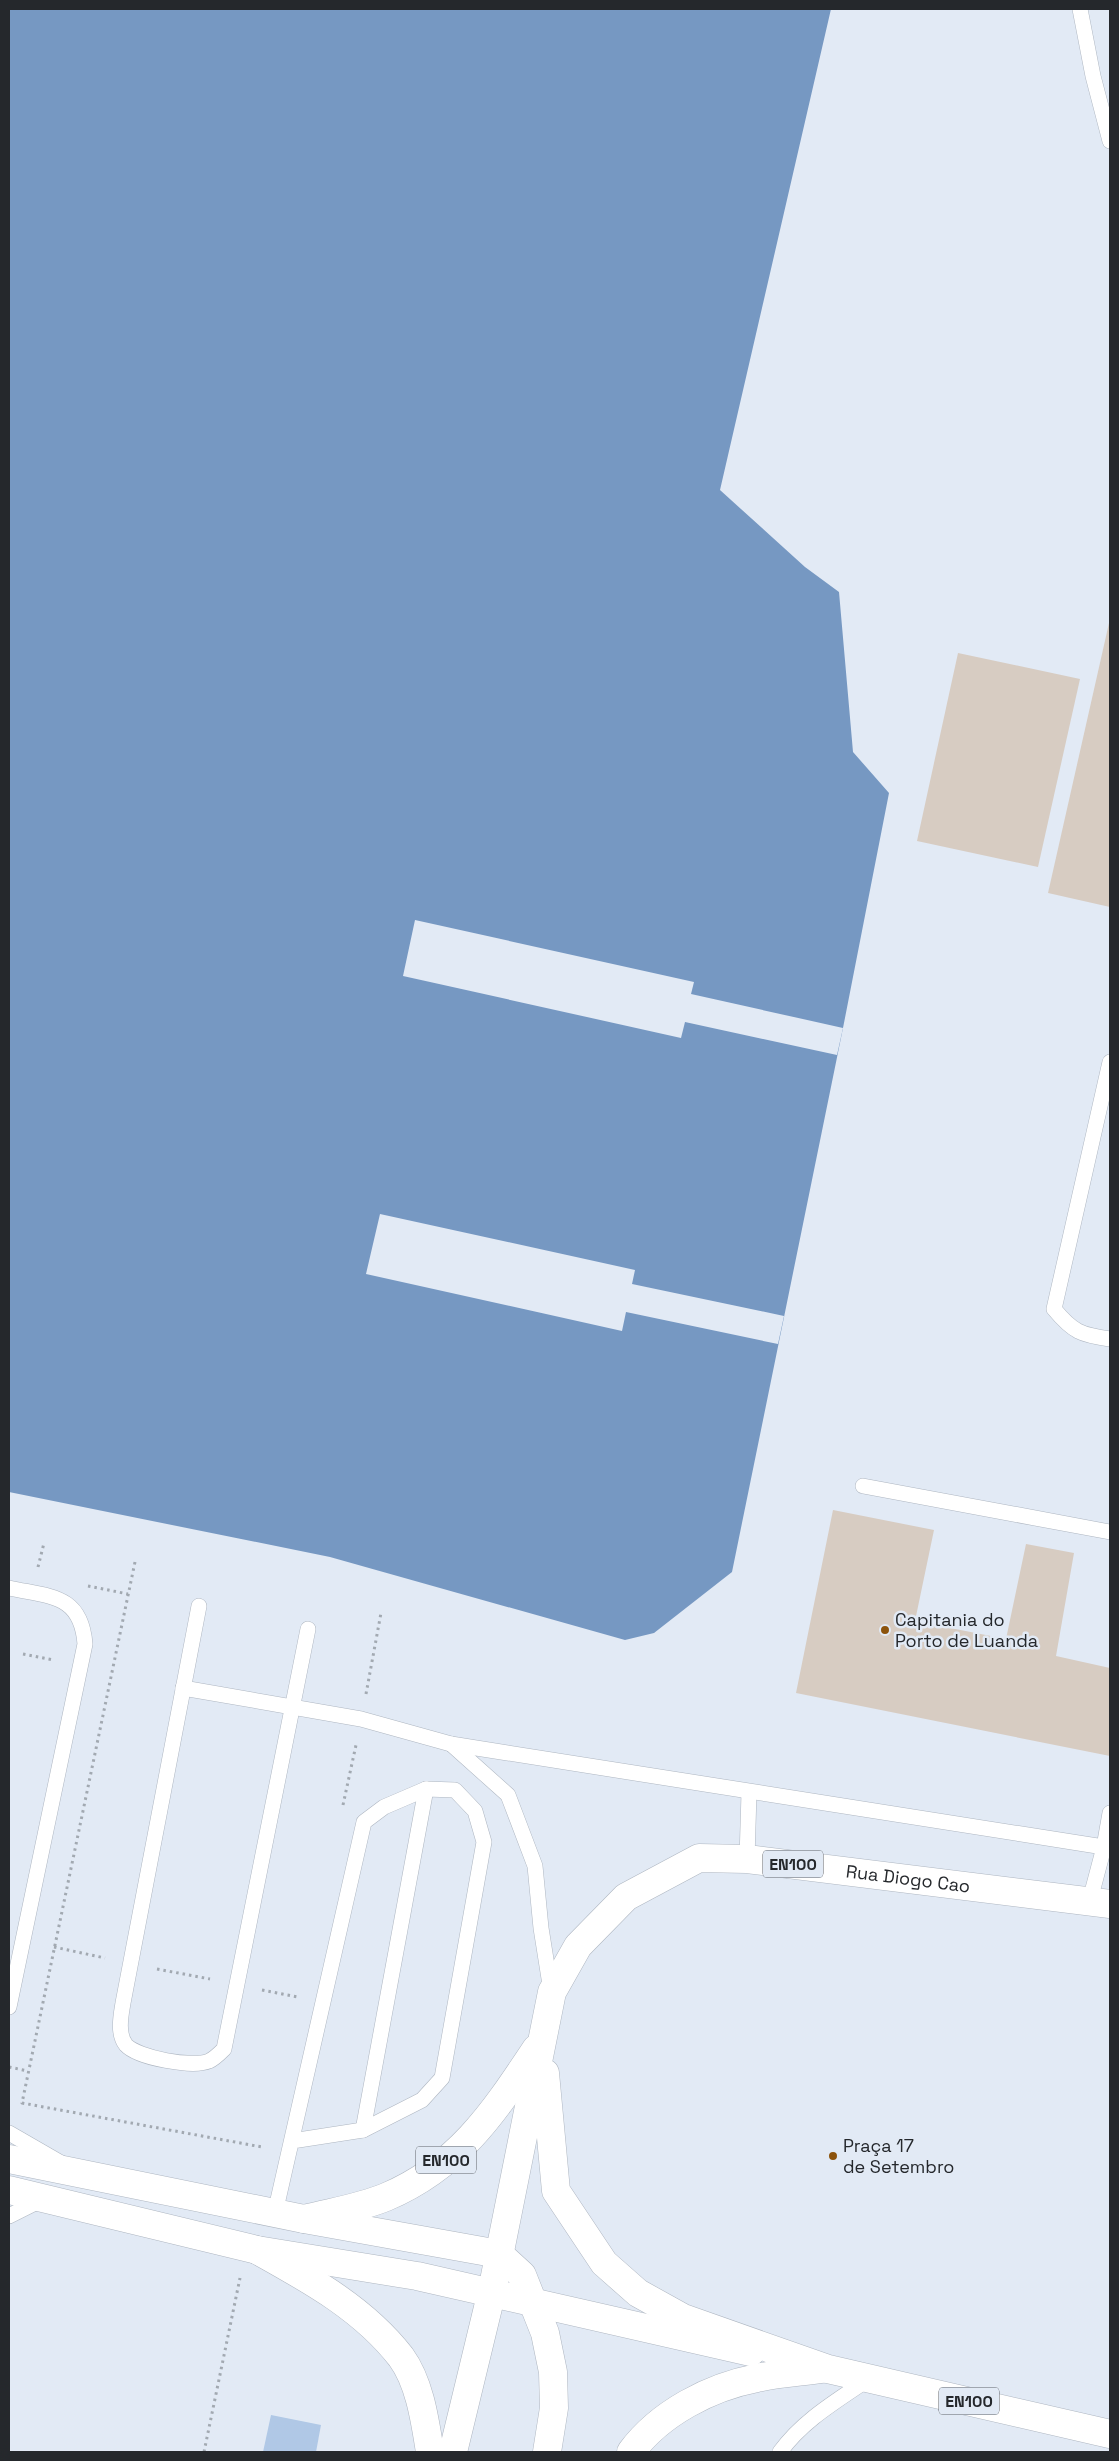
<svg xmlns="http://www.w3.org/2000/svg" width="1119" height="2461" font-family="'Space Grotesk',sans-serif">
  <rect width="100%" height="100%" fill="#e2eaf5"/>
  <polygon fill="#b0c8e6" points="271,2415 321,2425 316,2452 263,2452"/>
  <polygon fill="#7698c2" points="9,9 831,9 720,490 805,567 839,592 853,752 889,793 843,1028 732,1572 654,1633 625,1640 330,1557 9,1492"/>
  <g fill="#e2eaf5">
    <polygon points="415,920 694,982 691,994 843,1028 837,1055 685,1022 681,1038 403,976"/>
    <polygon points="380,1214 635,1270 632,1284 784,1316 778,1344 626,1312 622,1331 366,1274"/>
  </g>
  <g fill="#d7ccc2">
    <polygon points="1109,623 1110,624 1110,907 1048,893"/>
    <polygon points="958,653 1080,679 1038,867 917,841"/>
    <polygon points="833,1510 934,1530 915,1621 1006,1639 1026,1544 1074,1553 1056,1656 1110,1668 1110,1756 796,1693"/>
  </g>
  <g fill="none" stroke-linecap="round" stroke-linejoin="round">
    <defs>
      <g id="service">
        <polyline points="1080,9 1093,76 1110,141"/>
        <path d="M1110 1062 1054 1309C1073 1332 1081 1335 1110 1339"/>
        <polyline points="863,1486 1110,1532"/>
        <path d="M9 1588C50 1597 81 1594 85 1644L9 2007"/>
        <path d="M199 1606 123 2003C121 2015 117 2034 126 2045 138 2058 193 2068 209 2061 214 2059 220 2053 224 2049L308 1629"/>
        <polyline points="183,1688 361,1719 451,1744 1110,1848"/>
        <polyline points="451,1744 508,1795 535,1866 541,1928 551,1991"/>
        <polyline points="747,1859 749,1793"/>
        <polyline points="1090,1900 1104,1847 1110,1813"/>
        <polyline points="363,2130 426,1789"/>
        <polyline points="9,2133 61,2163"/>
        <polyline points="275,2213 364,1822 384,1807 426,1789 455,1790 475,1811 484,1842 442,2078 422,2100 363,2130 292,2141"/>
        <polyline points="9,2216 43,2199"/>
        <path d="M780 2452C803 2420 838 2400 870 2378"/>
      </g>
      <g id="minor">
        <polyline points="9,2159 304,2219 499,2254"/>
        <polyline points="9,2190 257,2250 417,2276 751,2352"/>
      </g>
      <g id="primary">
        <polyline points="545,2073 556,2191 604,2263 638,2293 683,2318 828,2369 1110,2434"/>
        <path d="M304 2219C331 2212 360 2208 386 2197 459 2166 494 2112 536 2049"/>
        <path d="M257 2250C309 2279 363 2308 401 2357 420 2383 425 2421 430 2452"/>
        <polyline points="499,2254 522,2275 545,2333 553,2372 554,2408 547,2452"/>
        <path id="s1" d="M453 2452 492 2291 552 1992 578 1946 626 1897 699 1858 747 1859 1110 1904"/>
        <path d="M631 2452C660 2413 710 2387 757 2378 778 2373 801 2372 822 2369"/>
      </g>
    </defs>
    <use href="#service" stroke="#aeb6c1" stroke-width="16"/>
    <use href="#minor" stroke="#aeb6c1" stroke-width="29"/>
    <use href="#primary" stroke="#aeb6c1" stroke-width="29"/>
    <g stroke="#a2a9b1" stroke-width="3" stroke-dasharray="2.5 4" stroke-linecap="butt">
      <polyline points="135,1562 22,2103 262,2147"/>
      <polyline points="38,1567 44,1543"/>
      <polyline points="88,1586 128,1594"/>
      <polyline points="23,1654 54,1660"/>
      <polyline points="366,1694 381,1613"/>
      <polyline points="343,1805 356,1745"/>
      <polyline points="54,1947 105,1958"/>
      <polyline points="157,1969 210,1979"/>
      <polyline points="262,1990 298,1997"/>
      <polyline points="9,2067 28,2071"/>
      <polyline points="204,2452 240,2278"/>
    </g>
    <use href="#service" stroke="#fff" stroke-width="15"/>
    <use href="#minor" stroke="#fff" stroke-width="28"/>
    <use href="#primary" stroke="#fff" stroke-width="28"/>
  </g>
  <g fill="#8c530b" stroke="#e2eaf5" stroke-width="2">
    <circle cx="885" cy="1630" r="5"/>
    <circle cx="833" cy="2156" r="5"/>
  </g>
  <g text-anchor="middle" stroke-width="5" stroke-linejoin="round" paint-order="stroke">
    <g fill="#e2eaf5" stroke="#5e6268" stroke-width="1">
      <rect x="763" y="1850.5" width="60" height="27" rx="4"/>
      <rect x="416" y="2146.5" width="60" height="27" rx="4"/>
      <rect x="939" y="2387.5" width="60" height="27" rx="4"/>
    </g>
    <g font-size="16" font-weight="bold" fill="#25282c">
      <text x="793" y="1870">EN100</text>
      <text x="446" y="2166">EN100</text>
      <text x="969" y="2407">EN100</text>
    </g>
    <g font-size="18" fill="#25282c" stroke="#e2eaf5" text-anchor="start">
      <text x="895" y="1626">Capitania do<tspan x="895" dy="21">Porto de Luanda</tspan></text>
      <text x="843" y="2152">Praça 17<tspan x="843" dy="21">de Setembro</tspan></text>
    </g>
    <g font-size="18" fill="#25282c" stroke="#e2eaf5">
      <text dy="6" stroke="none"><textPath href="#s1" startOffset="885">Rua Diogo Cao</textPath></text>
    </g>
  </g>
  <rect width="1119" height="2461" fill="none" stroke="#25282c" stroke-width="20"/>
</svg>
